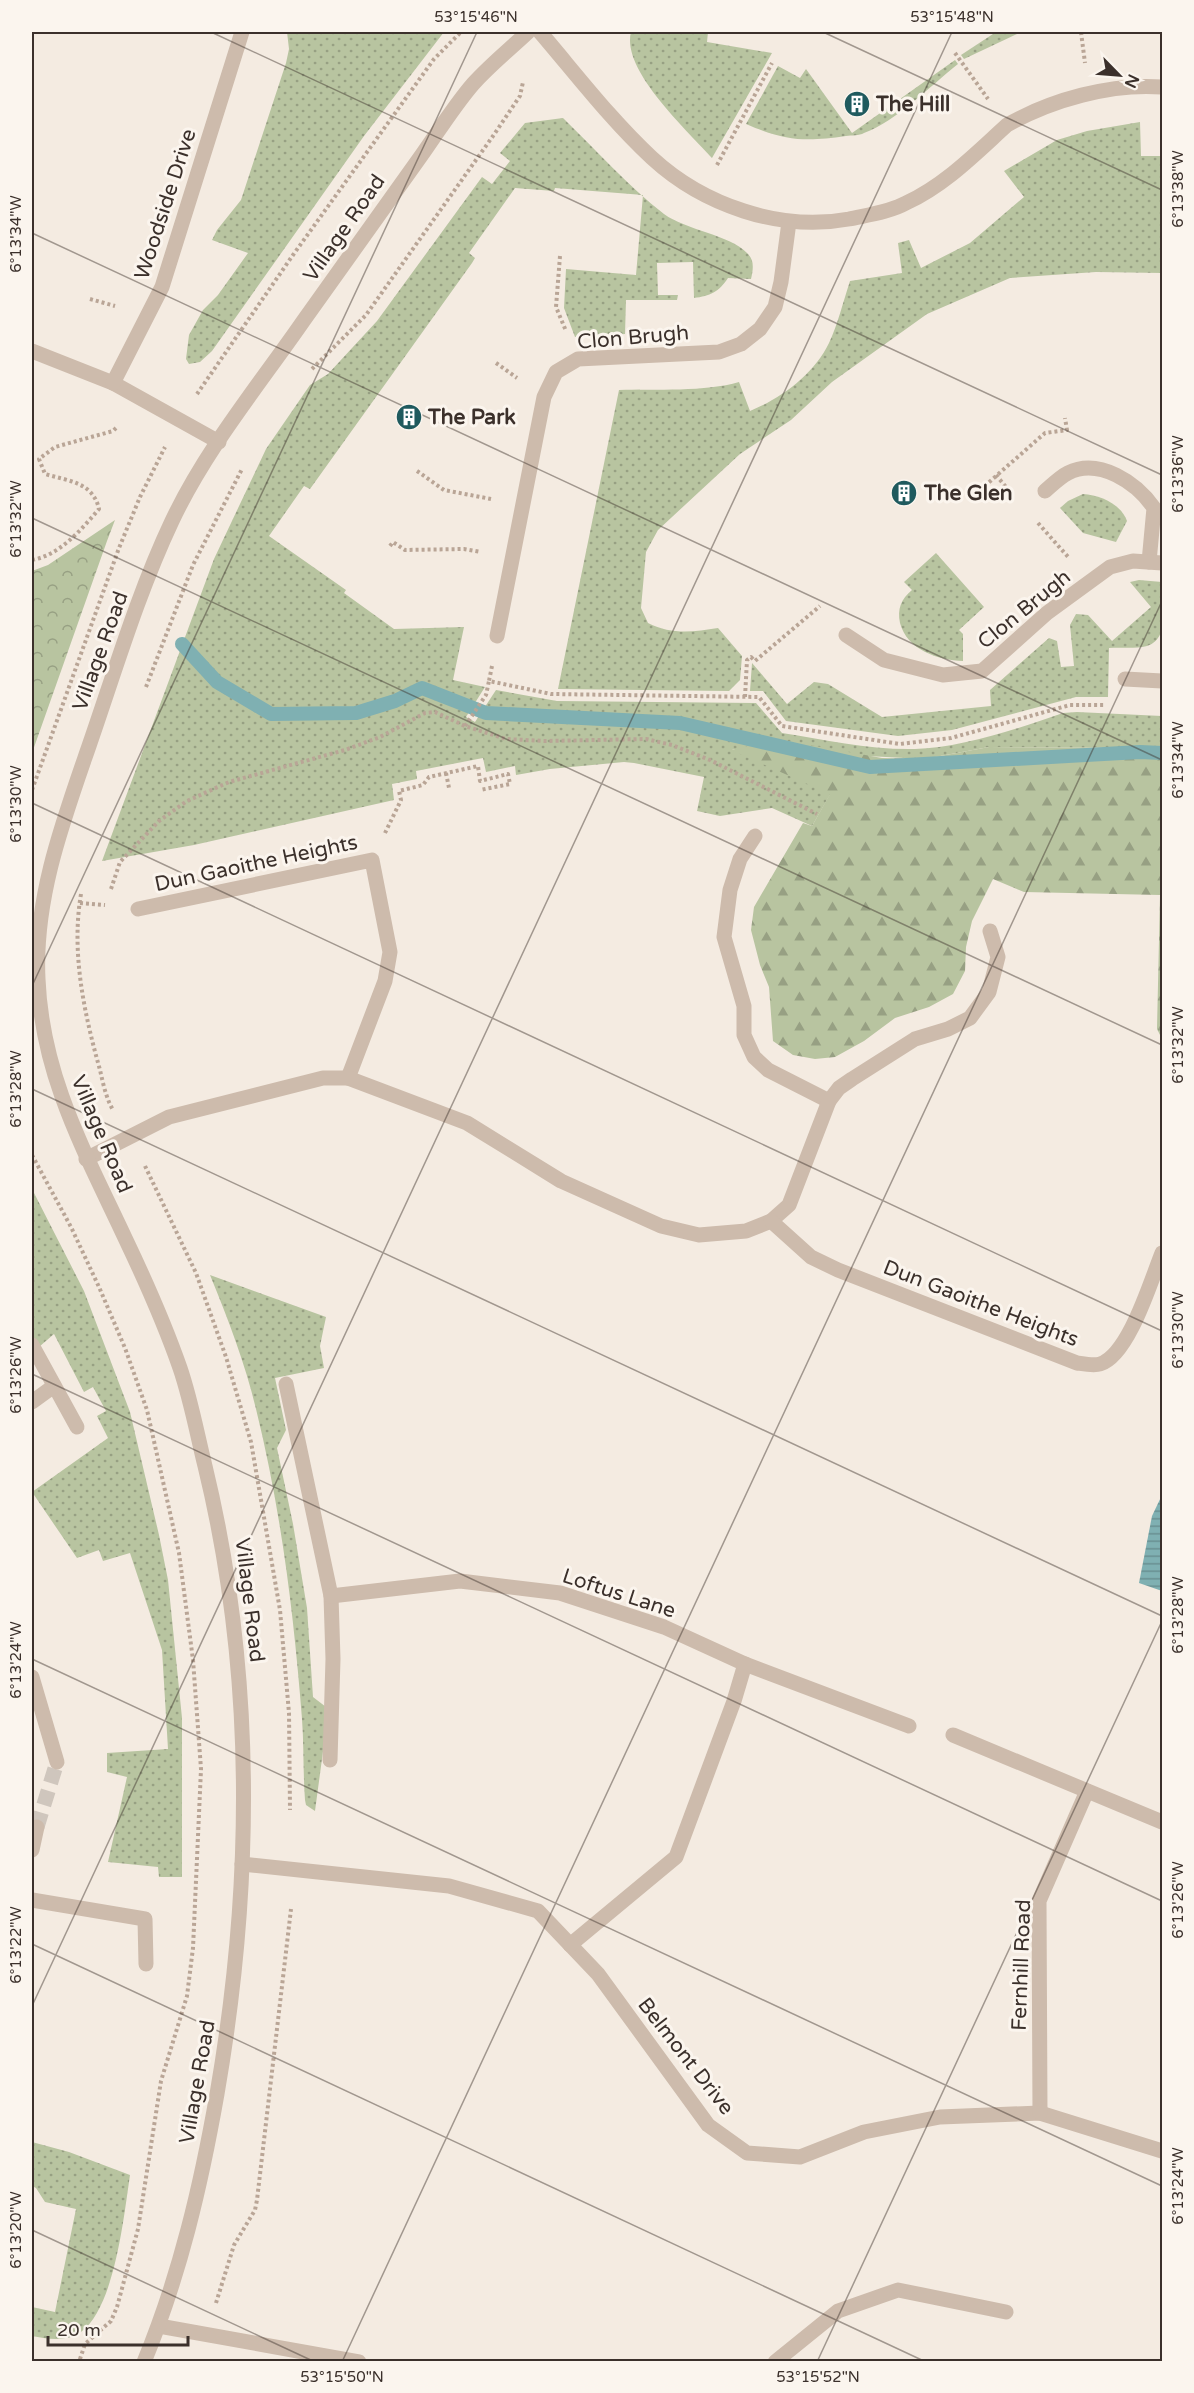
<svg xmlns="http://www.w3.org/2000/svg" width="1194" height="2393" font-family="'Varela Round',sans-serif">
  <defs>
    <pattern id="grass-dots" width="8" height="8" patternUnits="userSpaceOnUse" patternTransform="scale(1.5)"><rect width="8" height="8" fill="#b8c4a0"/><path d="M2 2h.1M6 6h.1" fill="none" stroke="#97a083" stroke-width="1.8" stroke-linecap="round"/></pattern>
    <pattern id="forest-firs" width="22" height="20" patternUnits="userSpaceOnUse" patternTransform="scale(1.5)"><rect width="22" height="20" fill="#b8c4a0"/><path d="M5 1l3.5 6h-7zM16 11l3.5 6h-7z" fill="#97a083"/></pattern>
    <pattern id="park-crowns" width="20" height="18" patternUnits="userSpaceOnUse" patternTransform="scale(1.5)"><rect width="20" height="18" fill="#b8c4a0"/><path d="M2 6a3 3 0 1 1 6 0M12 15a3 3 0 1 1 6 0" fill="none" stroke="#97a083"/></pattern>
    <pattern id="water-rules" width="6" height="5" patternUnits="userSpaceOnUse" patternTransform="scale(1.5)"><rect width="6" height="5" fill="#7fb0b2"/><path d="M0 2.5h6" fill="none" stroke="#699091"/></pattern>
  </defs>
  <rect width="100%" height="100%" fill="#f4ebe1"/>
  <g fill="url(#grass-dots)">
    <polygon points="287,32 444,32 364,136 212,351 200,362 189,364 186,359 189,335 203,310 218,295 248,253 212,240 217,230 241,200 286,63 289,49"/>
    <path d="M631 32H708L707 42 772 53 712 158C687 130 621 70 631 32Z"/>
    <polygon points="996,32 1021,32 964,59 961,55"/>
    <path d="M955 60 958 64C930 86 897 121 864 133 859 136 852 135 846 136 805 142 785 141 746 124L778 66 800 78 806 69 852 133Z"/>
    <path d="M563 118C596 150 628 186 664 214 686 230 730 235 747 253 755 260 753 270 751 279L728 278C719 292 710 296 694 298L693 262 657 263 658 295H678L677 300H626L625 334 575 337 564 308 566 269 636 275 643 195 555 188 554 191 515 188 469 253 475 258 472 263 310 489 304 486 269 536 346 590 344 593 394 629 464 627 453 680 485 687 466 717 475 722 496 690 557 701 756 703 782 733C826 740 870 750 915 749 960 748 1020 728 1063 713L1077 712 1162 716V748L989 747 924 759 732 749 831 793 812 826 772 808 720 816 697 811 704 777 634 763 624 762 550 769 516 775 515 766 486 772 483 758 416 771 417 779 392 784 394 800 194 845 102 861 214 559 266 449 310 385 328 374 377 321 482 177 492 184 510 161 500 153 525 123Z"/>
    <path d="M1140 122 1141 156H1162V273L1096 272 1010 278 927 314 832 382 791 420 740 454 658 530 646 552 641 608 648 623C672 635 693 632 718 628L742 656 740 680 729 691 558 689 619 390C655 389 706 392 739 382L750 411C782 398 814 374 829 343 838 324 843 302 850 281L902 273 898 243 909 240 921 268 970 243 1024 197 1004 171 1057 140 1087 131Z"/>
    <path d="M1083 494C1100 495 1121 504 1127 521L1116 542 1083 533 1060 508 1068 501Z"/>
    <path d="M936 553 984 607 959 630 963 634V661C938 660 907 650 900 623 897 609 901 599 912 590L904 582Z"/>
    <path d="M1139 580 1162 582C1163 602 1171 638 1147 646 1135 649 1121 647 1109 648L1108 697H1076L952 730 898 736 786 721 763 691H750L752 663 787 704 814 682 828 684 882 717 991 706 990 690 1049 638 1057 641 1061 667 1074 666 1070 625 1076 614 1088 615 1112 641 1151 607 1130 582Z"/>
    <polygon points="32,1189 84,1291 130,1412 159,1535 168,1580 182,1718 182,1877 159,1877 158,1867 108,1862 127,1777 107,1772 107,1753 168,1749 162,1650 130,1553 103,1561 99,1550 77,1558 32,1492 108,1438 97,1416 106,1411 93,1387 84,1392 54,1334 32,1353 32,1280 34,1279 32,1273"/>
    <path d="M210 1275 326 1317 320 1346 324 1368 275 1378 286 1430 277 1448 293 1524 307 1608 313 1697 326 1707V1729L315 1811 306 1805 305 1800C303 1773 304 1746 302 1719 294 1615 281 1510 256 1409 245 1363 228 1319 210 1275Z"/>
    <path d="M32 2142 69 2152 130 2175C124 2215 115 2307 81 2332 67 2342 47 2339 32 2336V2307L55 2312 76 2209 45 2202 36 2188 32 2186Z"/>
  </g>
  <polygon fill="url(#forest-firs)" points="776,739 882,758 924,759 989,747 1162,748 1162,1039 1157,1029 1160,895 1024,892 993,879 972,921 966,947 965,971 953,994 929,1007 895,1018 864,1041 835,1057 815,1059 793,1055 773,1041 769,987 760,965 751,930 754,907 803,823 812,826 830,794 731,750"/>
  <polygon fill="url(#park-crowns)" points="115,520 107,541 32,753 32,571 48,565"/>
  <polygon fill="url(#water-rules)" points="1162,1495 1162,1591 1139,1583 1152,1516"/>
  <g fill="none" stroke-linecap="round" stroke-linejoin="round">
    <polyline stroke="#7fb0b2" stroke-width="14" points="182,644 217,682 271,714 356,713 395,701 422,688 486,713 680,723 870,767 1140,752 1162,753"/>
    <polyline stroke="#cfc6bd" stroke-width="15" stroke-dasharray="15 8" stroke-linecap="butt" points="37,1827 57,1762"/>
    <g stroke="#b9a596" stroke-width="4" stroke-dasharray="3 3" stroke-linecap="butt">
      <polyline points="1081,32 1085,63"/>
      <polyline points="955,53 988,99"/>
      <polyline points="717,165 772,63"/>
      <polyline points="560,256 556,307 566,331"/>
      <polyline points="90,299 115,306"/>
      <polyline points="496,363 517,378"/>
      <polyline points="312,369 366,315 493,136 520,96 523,82"/>
      <polyline points="197,394 293,255 434,59 461,32"/>
      <polyline points="417,471 444,490 491,499"/>
      <polyline points="996,475 1011,493"/>
      <polyline points="971,498 1045,433 1067,430 1065,418"/>
      <polyline points="1038,523 1069,558"/>
      <polyline points="390,546 393,542 405,550 464,549 481,552"/>
      <path d="M32 560C60 555 81 530 99 509 93 482 68 481 45 474L39 459 55 447 113 431 118 426"/>
      <polyline points="492,666 489,681 551,694 759,697 782,726 900,744 951,738 1070,705 1104,705"/>
      <polyline points="146,687 193,565 242,469"/>
      <polyline points="745,697 747,660 751,657 755,661 820,606"/>
      <polyline points="465,726 486,695 489,681"/>
      <polyline points="446,773 449,788"/>
      <polyline points="32,790 119,548 140,497 165,447"/>
      <polyline points="385,833 401,800 399,791 423,785 429,777 478,766 480,781 508,774 510,784 480,790"/>
      <polyline points="111,889 120,862 159,821 187,801 229,782 345,750 380,737 425,713 435,712 465,726 506,739 545,741 646,739 672,745 710,760 817,814"/>
      <path d="M81 894C71 952 84 1013 100 1070 103 1083 106 1098 113 1110"/>
      <polyline points="80,903 105,905"/>
      <polyline points="32,1155 71,1227 99,1287 125,1348 147,1410 179,1553 193,1660 201,1769 193,1948 187,1996 161,2081 138,2229 117,2307 111,2321 85,2344 79,2362"/>
      <polyline points="145,1166 196,1273 226,1357 251,1442 280,1610 289,1713 290,1810"/>
      <polyline points="216,2303 234,2245 255,2210 257,2200 291,1909"/>
    </g>
    <g stroke="#cdbbac" stroke-width="15">
      <path d="M540 32C576 74 611 120 652 158 703 205 780 232 849 219 867 215 890 212 906 203 945 185 975 154 1007 125 1051 100 1111 83 1162 87"/>
      <polyline points="32,351 113,383 219,442"/>
      <polyline points="113,383 162,287 242,32"/>
      <path d="M1045 491C1052 485 1060 477 1068 473 1099 457 1137 483 1154 508L1149 562"/>
      <polyline points="846,635 884,660 943,675 982,671 1047,613 1110,567 1133,561 1162,563"/>
      <polyline points="497,636 544,397 556,372 578,359 719,352 741,344 760,329 775,307 781,282 789,222"/>
      <polyline points="1125,679 1162,681"/>
      <polyline points="755,836 740,859 730,890 724,937 744,1006 744,1035 754,1057 768,1070 829,1101"/>
      <polyline points="138,909 372,860 390,952 385,981 348,1078"/>
      <polyline points="86,1159 169,1117 323,1078 348,1078 467,1123 561,1181 661,1226 699,1235 746,1231 771,1221 789,1205 829,1101 839,1088 852,1079 915,1039 948,1029 970,1018 989,992 998,957 990,931"/>
      <path d="M771 1221 811 1257 838 1270 1077 1363C1084 1364 1094 1366 1100 1364 1129 1355 1151 1280 1162 1253"/>
      <polyline points="32,1345 77,1427"/>
      <polyline points="286,1384 331,1596 333,1659 330,1760"/>
      <polyline points="32,1402 54,1386"/>
      <polyline points="331,1596 460,1581 560,1593 664,1627 745,1664 909,1726"/>
      <polyline points="32,1677 57,1762"/>
      <polyline points="953,1735 1162,1822"/>
      <polyline points="32,1850 37,1827"/>
      <polyline points="242,1864 449,1886 538,1911 598,1974 708,2125 747,2153 800,2157 864,2132 940,2117 1040,2113 1162,2151"/>
      <polyline points="32,1900 145,1919 146,1964"/>
      <polyline points="570,1945 676,1857 734,1701 745,1664"/>
      <polyline points="1040,2113 1039,1901 1087,1791"/>
      <polyline points="159,2326 359,2362"/>
      <path d="M144 2362C180 2275 201 2185 217 2094 253 1886 255 1672 205 1466 197 1434 191 1400 180 1368 165 1325 146 1282 126 1240 86 1154 42 1077 38 979 34 899 63 821 89 746 115 671 138 593 172 521 206 449 259 385 304 320 343 265 382 210 421 156 438 132 454 106 473 84 490 65 510 49 528 32"/>
      <polyline points="775,2362 838,2311 898,2290 1006,2312"/>
    </g>
  </g>
  <path fill="none" stroke="#3b302b" stroke-width="1.5" stroke-opacity="0.45" d="M211 32 1162 475M823 32 1162 190M32 233 1162 760M32 518 1162 1045M32 803 1162 1331M32 986 477 32M32 1089 1162 1616M32 1374 1162 1901M32 1659 1162 2186M32 1944 926 2362M32 2006 952 32M32 2230 315 2362M342 2362 1162 601M817 2362 1162 1621"/>
  <defs>
    <symbol id="building-disc" viewBox="-11 -11 22 22"><circle r="9.5" fill="#1f5a5e" stroke="#fbf5ee"/><path d="M-4-6H4V6H1V3H-1V6H-4ZM-2.5-4.3h1.7v1.8h-1.7ZM.8-4.3h1.7v1.8H.8ZM-2.5-1h1.7V.8h-1.7ZM.8-1h1.7V.8H.8Z" fill="#fff"/></symbol>
  </defs>
  <g fill-rule="evenodd">
    <use href="#building-disc" x="842" y="89" width="30" height="30"/>
    <use href="#building-disc" x="394" y="402" width="30" height="30"/>
    <use href="#building-disc" x="889" y="478" width="30" height="30"/>
  </g>
  <g text-anchor="middle" stroke-width="6" stroke-linejoin="round" paint-order="stroke">
    <g font-size="21" font-weight="bold" fill="#3b302b" stroke="#fbf5ee" text-anchor="start">
      <text x="876" y="111">The Hill</text>
      <text x="428" y="424">The Park</text>
      <text x="924" y="500">The Glen</text>
    </g>
    <g font-size="21" fill="#3b302b" stroke="#fbf5ee">
      <text transform="translate(165 204) rotate(-72)" y="7">Woodside Drive</text>
      <text transform="translate(344 228) rotate(-55)" y="7">Village Road</text>
      <text transform="translate(633 337) rotate(-5)" y="7">Clon Brugh</text>
      <text transform="translate(1024 609) rotate(-39)" y="7">Clon Brugh</text>
      <text transform="translate(100 651) rotate(-70)" y="7">Village Road</text>
      <text transform="translate(256 863) rotate(-12)" y="7">Dun Gaoithe Heights</text>
      <text transform="translate(102 1134) rotate(67)" y="7">Village Road</text>
      <text transform="translate(981 1303) rotate(21)" y="7">Dun Gaoithe Heights</text>
      <text transform="translate(619 1593) rotate(18)" y="7">Loftus Lane</text>
      <text transform="translate(250 1600) rotate(83)" y="7">Village Road</text>
      <text transform="translate(1021 1965) rotate(-88)" y="7">Fernhill Road</text>
      <text transform="translate(686 2056) rotate(52)" y="7">Belmont Drive</text>
      <text transform="translate(197 2082) rotate(-80)" y="7">Village Road</text>
    </g>
  </g>
  <rect width="1194" height="2393" fill="none" stroke="#fbf5ee" stroke-width="66"/>
  <g transform="translate(1119 75) rotate(115)" stroke="#fbf5ee" stroke-width="4.5" paint-order="stroke">
  <path d="M0-4.5L10 22L0 15L-10 22Z" fill="#3b302b"/>
  <text y="-9" font-size="16" font-weight="bold" text-anchor="middle" fill="#3b302b">N</text>
  </g>
  <path d="M48 2336v9h140v-9" fill="none" stroke="#3b302b" stroke-width="3"/>
  <text x="57" y="2336" font-size="18" fill="#3b302b" stroke="#fbf5ee" stroke-width="4.5" paint-order="stroke">20 m</text>
  <rect x="33" y="33" width="1128" height="2327" fill="none" stroke="#3b302b" stroke-width="2"/>
  <g font-size="15" text-anchor="middle" fill="#3b302b">
    <text x="476" y="22">53°15'46"N</text>
    <text x="952" y="22">53°15'48"N</text>
    <text transform="translate(1178 189) rotate(-90)" y="5">6°13'38"W</text>
    <text transform="translate(16 234) rotate(-90)" y="5">6°13'34"W</text>
    <text transform="translate(1178 474) rotate(-90)" y="5">6°13'36"W</text>
    <text transform="translate(16 519) rotate(-90)" y="5">6°13'32"W</text>
    <text transform="translate(1178 760) rotate(-90)" y="5">6°13'34"W</text>
    <text transform="translate(16 804) rotate(-90)" y="5">6°13'30"W</text>
    <text transform="translate(1178 1045) rotate(-90)" y="5">6°13'32"W</text>
    <text transform="translate(16 1089) rotate(-90)" y="5">6°13'28"W</text>
    <text transform="translate(1178 1330) rotate(-90)" y="5">6°13'30"W</text>
    <text transform="translate(16 1375) rotate(-90)" y="5">6°13'26"W</text>
    <text transform="translate(1178 1615) rotate(-90)" y="5">6°13'28"W</text>
    <text transform="translate(16 1660) rotate(-90)" y="5">6°13'24"W</text>
    <text transform="translate(1178 1900) rotate(-90)" y="5">6°13'26"W</text>
    <text transform="translate(16 1945) rotate(-90)" y="5">6°13'22"W</text>
    <text transform="translate(1178 2186) rotate(-90)" y="5">6°13'24"W</text>
    <text transform="translate(16 2230) rotate(-90)" y="5">6°13'20"W</text>
    <text x="342" y="2382">53°15'50"N</text>
    <text x="818" y="2382">53°15'52"N</text>
  </g>
</svg>
